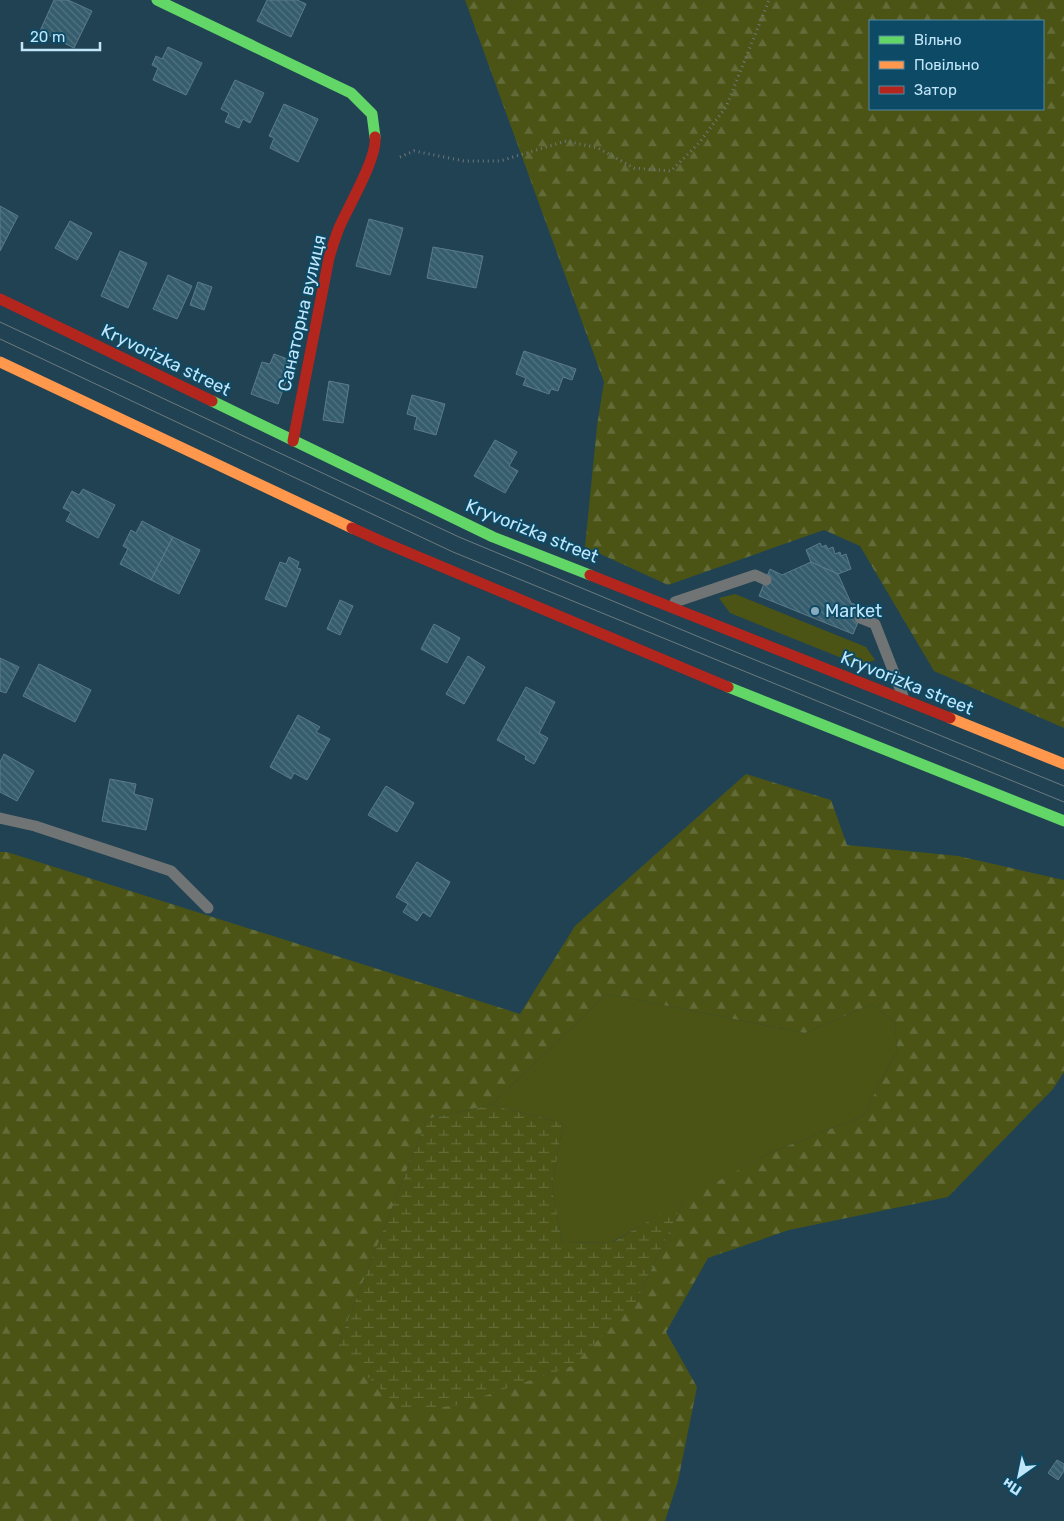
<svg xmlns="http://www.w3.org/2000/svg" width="1064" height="1521" font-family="Rubik,sans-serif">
  <defs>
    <pattern id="forest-firs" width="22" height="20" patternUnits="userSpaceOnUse" patternTransform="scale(1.25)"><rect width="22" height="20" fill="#4b5415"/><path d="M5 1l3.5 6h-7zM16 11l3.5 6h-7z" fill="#636c38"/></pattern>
    <pattern id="wetland-marsh" width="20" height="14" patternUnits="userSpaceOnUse" patternTransform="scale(1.25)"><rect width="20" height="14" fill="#4b5415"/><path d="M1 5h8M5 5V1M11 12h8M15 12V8" fill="none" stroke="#636c38"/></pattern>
    <pattern id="building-back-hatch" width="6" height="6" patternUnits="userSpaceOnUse" patternTransform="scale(1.25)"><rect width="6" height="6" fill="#365d6d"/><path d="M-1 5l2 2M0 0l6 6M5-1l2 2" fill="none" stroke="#517483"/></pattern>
  </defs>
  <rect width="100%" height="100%" fill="#204252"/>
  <g fill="#4b5415">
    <polygon points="735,594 866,647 875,660 859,665 730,613 719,598"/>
    <polygon points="607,994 805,1033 872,1004 895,1023 897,1051 863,1116 767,1154 612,1242 562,1243 552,1186 563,1123 491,1105"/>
  </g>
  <g fill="url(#forest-firs)" fill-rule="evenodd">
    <path d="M465 0H1064V728L934 671 860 546 824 530 668 585 585 547 597 426 604 382ZM1043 21V109H870V21Z"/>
    <path d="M746 774 831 800 847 845 958 856 1064 880V1072L1053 1089 948 1197 789 1230 708 1258 666 1332 697 1387 678 1481 665 1521H0V852H7L520 1014 575 926ZM607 994 805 1033 872 1004 895 1023 897 1051 863 1116 767 1154 684 1200 636 1302 337 1348 427 1119 491 1105Z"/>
  </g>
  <polygon fill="url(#wetland-marsh)" points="491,1105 563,1123 552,1186 562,1243 613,1242 684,1200 636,1302 572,1366 458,1405 405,1412 337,1348 427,1119"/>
  <g fill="url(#building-back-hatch)" stroke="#5d7a89">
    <polygon points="54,0 68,0 92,11 74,48 40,31"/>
    <polygon points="267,0 297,0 306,4 291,37 257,21"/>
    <polygon points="168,47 202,63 186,95 153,80 158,68 152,65 156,56 162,59"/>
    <polygon points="235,80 264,93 250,123 243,119 239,128 225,122 229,113 221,109"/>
    <polygon points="284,104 318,119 298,162 270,148 274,138 269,136"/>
    <polygon points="0,206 18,216 0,251"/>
    <polygon points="369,219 403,228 390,275 356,266"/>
    <polygon points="70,221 92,233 77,260 55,248"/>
    <polygon points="433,247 483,256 476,288 427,278"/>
    <polygon points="120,251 147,263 128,308 101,296"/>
    <polygon points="168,275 192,286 177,319 153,309"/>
    <polygon points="198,282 212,287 204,310 190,305"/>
    <polygon points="524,351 576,369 572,380 563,377 558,391 551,389 549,394 523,385 526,378 516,374"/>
    <polygon points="274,354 293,361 278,404 251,394 262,362 270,364"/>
    <polygon points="329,381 349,385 343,423 323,420"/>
    <polygon points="412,395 445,404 436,435 414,429 417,417 407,414"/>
    <polygon points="495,440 517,452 509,466 518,471 505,493 474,476"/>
    <polygon points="83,489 115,505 98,538 66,521 71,512 63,508 72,491 79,495"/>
    <polygon points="142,521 173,537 151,580 120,564 128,549 123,546 131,530 136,533"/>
    <polygon points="173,537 200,550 179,594 151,580"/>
    <polygon points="820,543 822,547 826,545 828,549 833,547 835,554 840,552 841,556 846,554 851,569 838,574 811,562 806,550"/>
    <polygon points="289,557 299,562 297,568 301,569 286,607 265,599 280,562 286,564"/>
    <polygon points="811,562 838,574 851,603 864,608 853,634 759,596 770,569 782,575"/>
    <polygon points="340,600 353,606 340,635 327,629"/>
    <polygon points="434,624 460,638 447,663 421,649"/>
    <polygon points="468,656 485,667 464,704 446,694"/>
    <polygon points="0,658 19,667 6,693 0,691"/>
    <polygon points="39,664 91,690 75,722 23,696"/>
    <polygon points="526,687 555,702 539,733 548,738 534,764 525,759 526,756 497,740"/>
    <polygon points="298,715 320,727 316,732 330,739 307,780 294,773 291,779 270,767"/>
    <polygon points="4,754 34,771 17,801 0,792 0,762"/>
    <polygon points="110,779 136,784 134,794 153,799 146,830 102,821"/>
    <polygon points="386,786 414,803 397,832 368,815"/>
    <polygon points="417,862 450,882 430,917 423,912 417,921 403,912 408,904 396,897"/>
    <polygon points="1057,1460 1064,1464 1064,1471 1058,1480 1048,1473"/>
  </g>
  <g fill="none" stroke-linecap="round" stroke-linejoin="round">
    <polyline stroke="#6e787c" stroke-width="3" stroke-dasharray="1 4" stroke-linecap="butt" points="400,157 414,151 464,161 500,161 566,141 598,148 634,168 671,171 699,143 726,107 769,0"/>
    <g stroke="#717474" stroke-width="11">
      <polyline points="675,602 755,575 766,580"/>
      <polyline points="860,618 875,624 903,696"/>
      <polyline points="0,818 35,826 171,871 208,908"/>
    </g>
    <g stroke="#63d668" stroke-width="11">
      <polyline points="157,0 351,93 372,114 375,137"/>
      <polyline points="212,401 493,537 590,575"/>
      <polyline points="728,687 1064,821"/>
    </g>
    <g stroke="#ff974d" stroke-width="11">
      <polyline points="0,362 352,528"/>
      <polyline points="950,718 1064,764"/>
    </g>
    <g stroke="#b3261e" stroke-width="11">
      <polyline points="0,299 212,401"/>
      <path d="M293 441 329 258C332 248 335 238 339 228 348 207 378 157 375 137"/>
      <polyline points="352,528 383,542 728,687"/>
      <polyline points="590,575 950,718"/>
    </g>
    <g stroke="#6d7a80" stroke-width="1">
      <polyline points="0,322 459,537 704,639 1064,786"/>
      <polyline points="0,339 453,552 1064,802"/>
    </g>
  </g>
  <circle fill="#89acbf" stroke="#0c4a66" stroke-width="2" cx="815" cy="611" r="5"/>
  <g text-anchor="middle" stroke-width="4" stroke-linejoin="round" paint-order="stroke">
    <g font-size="18" fill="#c1e5f9" stroke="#0c4a66">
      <text transform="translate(302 313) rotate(-77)" y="6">Санаторна вулиця</text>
      <text transform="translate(166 360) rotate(26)" y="6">Kryvorizka street</text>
      <text transform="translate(532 531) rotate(22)" y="6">Kryvorizka street</text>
      <text transform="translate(907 683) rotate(22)" y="6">Kryvorizka street</text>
    </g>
    <g font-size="18" fill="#c1e5f9" stroke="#0c4a66" text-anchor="start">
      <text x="825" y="617">Market</text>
    </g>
  </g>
  <rect x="869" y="20" width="175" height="90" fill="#0c4a66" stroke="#5488a1"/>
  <rect x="879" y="36" width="25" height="8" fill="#63d668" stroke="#5488a1"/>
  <text x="914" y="45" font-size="15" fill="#c1e5f9">Вільно</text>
  <rect x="879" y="61" width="25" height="8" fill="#ff974d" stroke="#5488a1"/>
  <text x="914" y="70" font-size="15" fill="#c1e5f9">Повільно</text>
  <rect x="879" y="86" width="25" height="8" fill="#b3261e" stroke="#5488a1"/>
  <text x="914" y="95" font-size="15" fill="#c1e5f9">Затор</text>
  <g transform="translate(1019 1476) rotate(213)" stroke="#0c4a66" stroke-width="4" paint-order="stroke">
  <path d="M0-4L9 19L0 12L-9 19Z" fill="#c1e5f9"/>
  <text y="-8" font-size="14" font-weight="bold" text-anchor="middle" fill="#c1e5f9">Пн</text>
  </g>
  <path d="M22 42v8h78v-8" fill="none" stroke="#c1e5f9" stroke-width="2.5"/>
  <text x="30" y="42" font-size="15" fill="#c1e5f9" stroke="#0c4a66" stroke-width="4" paint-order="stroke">20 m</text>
</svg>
